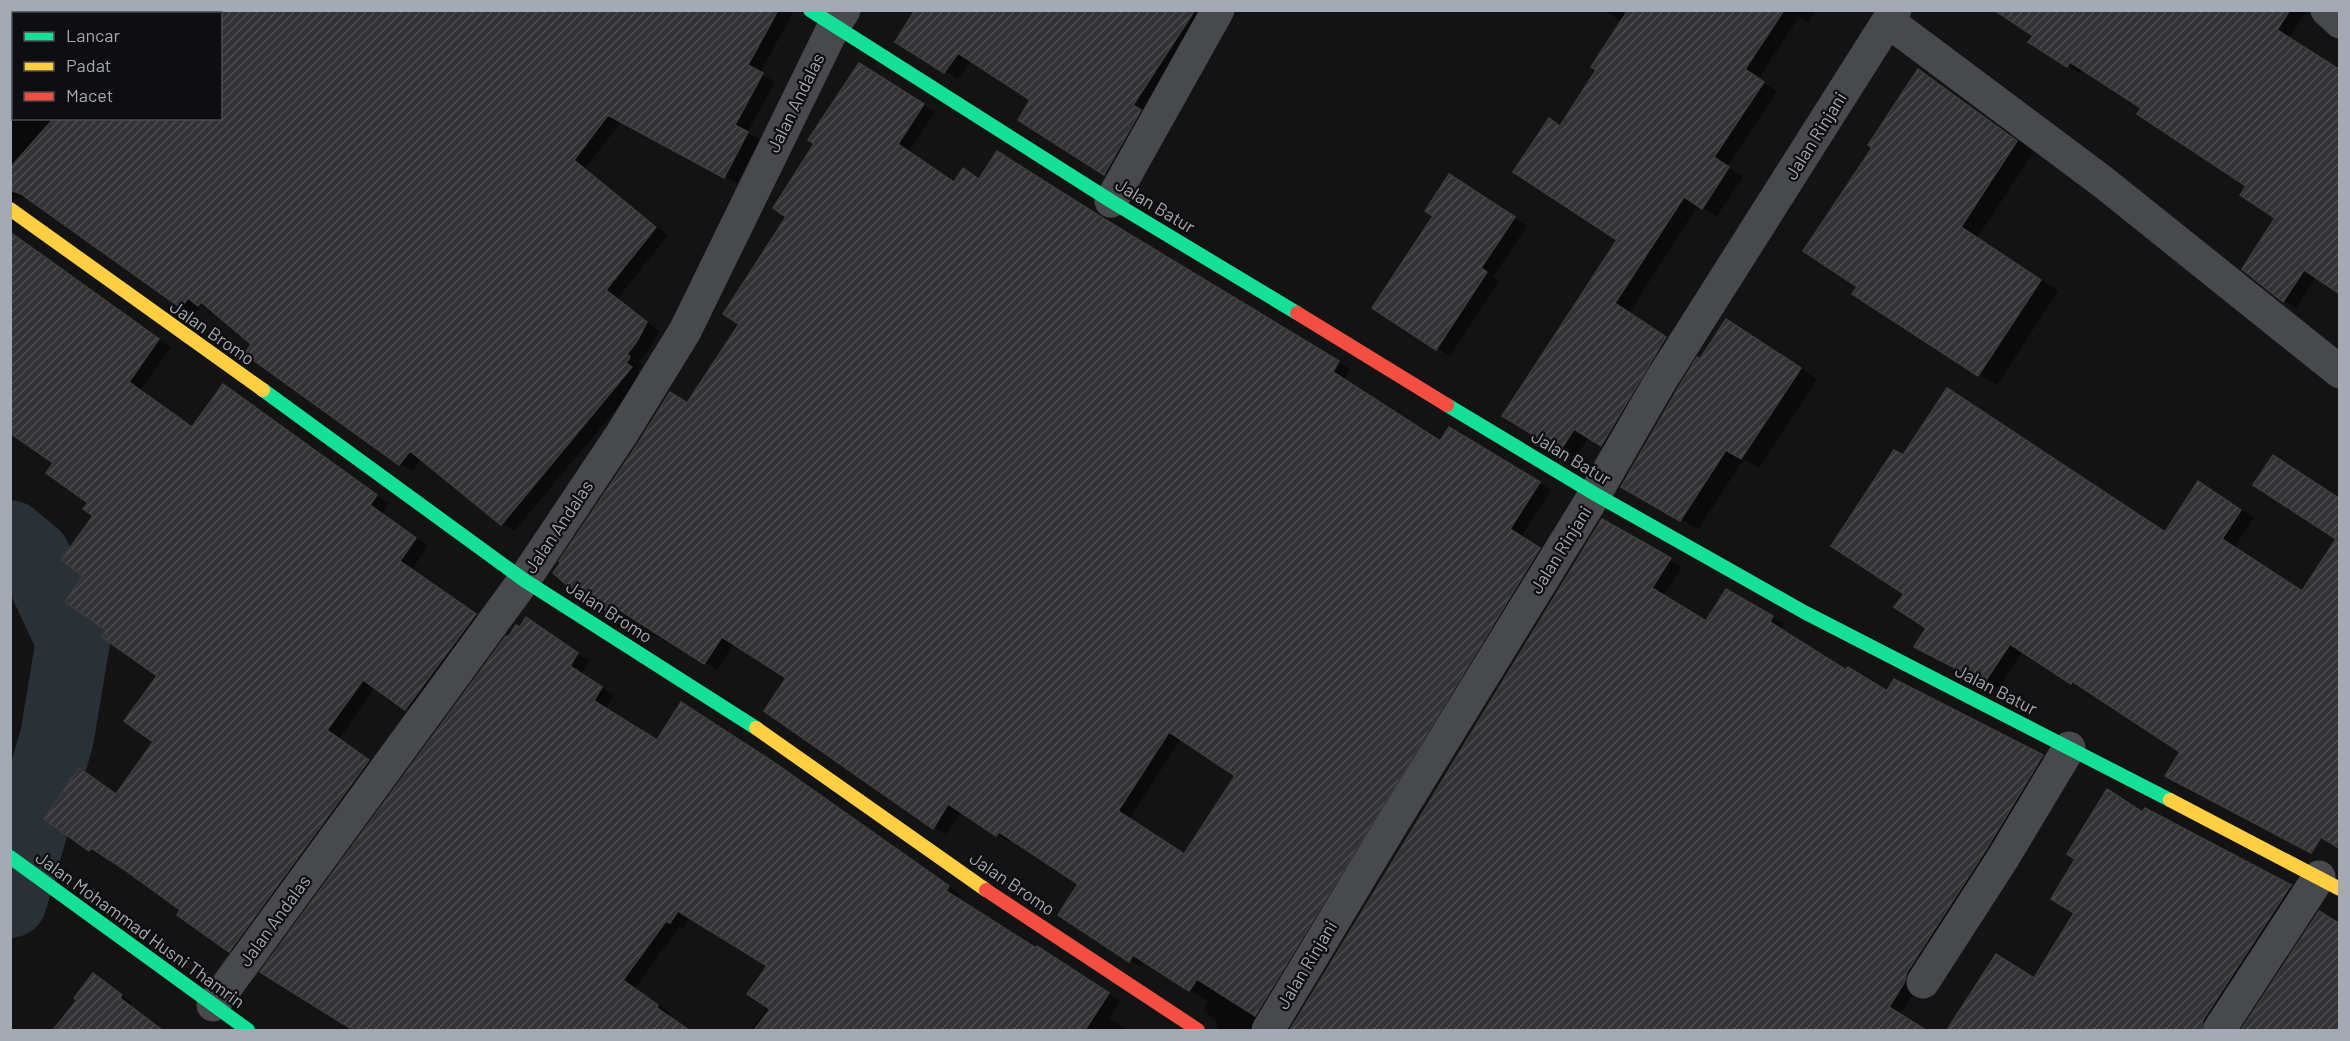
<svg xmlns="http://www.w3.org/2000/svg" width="2350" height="1041" font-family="Barlow,sans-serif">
  <defs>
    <pattern id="building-hatch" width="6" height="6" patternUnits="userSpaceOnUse" patternTransform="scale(1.5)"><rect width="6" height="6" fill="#323234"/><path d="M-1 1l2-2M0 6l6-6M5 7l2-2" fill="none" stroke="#4d4d4f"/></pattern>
  </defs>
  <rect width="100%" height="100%" fill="#131313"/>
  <g fill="#0007" fill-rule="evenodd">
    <polygon points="10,10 14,14 14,118 220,118 220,14 74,14 77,10 787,10 792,14 760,73 775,82 747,133 760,140 737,183 622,121 585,168 668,235 617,299 659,331 650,348 638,362 642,365 637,372 644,376 514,531 502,524 422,458 413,471 400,464 247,353 253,344 213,310 211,312 201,305 194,314 182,307 30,198 16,198 10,203"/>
    <polygon points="917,10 1212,10 1118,181 1020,119 1032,100 971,60 958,79 897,41"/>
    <polygon points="1604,10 1816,10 1809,22 1799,17 1758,79 1777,91 1727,167 1743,177 1717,216 1698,205 1629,313 1680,346 1616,453 1589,437 1575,458 1504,415 1619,239 1561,127 1598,70 1622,22"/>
    <polygon points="1997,10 2303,10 2306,12 2289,38 2316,277 2296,308 2284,301 2277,218 2248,186 2143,108 2083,69 2080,73 2030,42 2035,35"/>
    <polygon points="1919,71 1936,81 2034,152 1977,238 2058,291 1997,385 1979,374 1859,286"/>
    <path d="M871 72 935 112 909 152 955 183 980 180 1114 226 1350 369 1344 380 1441 442 1449 429 1551 490 1521 537 1551 556 1263 1030H1218L1216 1021 1203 1009 1208 1001 1145 961 1141 967 1129 960 1080 883 1011 838 1009 842 961 811 946 834 934 827 788 678 734 643 717 670 622 609 618 615 606 608 688 404 741 323 788 217ZM1181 739 1237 775 1185 855 1129 819Z"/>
    <polygon points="1463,183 1527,226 1493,277 1499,281 1450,356 1374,308"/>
    <polygon points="10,232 171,347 140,390 194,428 223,386 236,393 389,504 382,514 428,546 412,569 487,623 419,716 375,687 339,739 381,768 242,958 229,951 182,910 104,855 102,857 90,849 92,777 117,795 155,742 159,676 108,630 85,576 95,516 90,502 56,463 10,431"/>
    <polygon points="1744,331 1817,379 1759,468 1744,459 1698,529 1623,486 1700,361"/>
    <polygon points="1904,457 2166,533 2212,491 2254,518 2234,548 2302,592 2338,538 2340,500 2340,847 2023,651 1997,689 1929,654 1928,628 1906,593"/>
    <polygon points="1602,521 1682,567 1663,596 1706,623 1726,591 1784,624 1781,630 1847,672 1888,692 1895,681 2054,763 1900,1015 1924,1030 1291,1030"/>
    <polygon points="527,619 589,661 581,674 614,695 605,709 658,742 784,769 960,894 957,899 1037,950 1050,955 1120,1001 1109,1019 1128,1030 751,1030 769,1006 769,965 690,917 682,929 679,927 635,988 670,1013 668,1016 689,1030 356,1030 262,972"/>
    <polygon points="2145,810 2302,893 2214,1030 1949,1030 1996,956 2034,979"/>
    <polygon points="2320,913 2340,925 2340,1030 2243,1030"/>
    <polygon points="94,975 132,1003 130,1006 163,1030 55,1030 79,1000"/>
  </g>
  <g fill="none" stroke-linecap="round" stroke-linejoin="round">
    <polyline stroke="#293036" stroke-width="74" points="10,537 34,557 73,641 57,737 10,901"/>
  </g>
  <g fill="url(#building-hatch)" stroke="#3c3d3f" stroke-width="1.5" fill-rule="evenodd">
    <polygon points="220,10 778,10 748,65 763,73 735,125 748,132 724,178 608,115 574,160 656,227 606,290 647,322 637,341 627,354 630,357 626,363 632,367 501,525 410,451 399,465 245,354 251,344 201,302 198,306 188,298 181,308 21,194 10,190 10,168 54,118 220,118"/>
    <polygon points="915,10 1195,10 1133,105 1141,110 1104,175 1018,120 1030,100 958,53 944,73 895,42"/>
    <polygon points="1628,10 1784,10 1745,69 1764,82 1714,157 1729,167 1702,209 1684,197 1615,303 1666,337 1601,446 1574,429 1560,451 1502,416 1617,240 1513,172 1549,118 1560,126 1596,70 1591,67"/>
    <polygon points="1994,10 2290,10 2277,30 2340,70 2340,294 2304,270 2283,302 2242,269 2275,218 2240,195 2246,186 2137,114 2141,108 2070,62 2067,67 2028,42 2033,36"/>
    <path d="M859 63 924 104 898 144 954 182 963 168 979 179 997 151 1101 217 1339 361 1333 372 1440 441 1449 427 1540 482 1510 529 1540 548 1255 1016 1197 979 1189 991 1133 955 1129 962 1058 915 1078 884 999 832 996 836 948 804 933 829 764 711 786 678 722 637 704 664 609 603 605 610 568 586 553 573 561 562 559 561 637 445 670 392 687 403 739 324 723 314 786 217 773 208 814 144 808 140ZM1169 732 1235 776 1184 854 1118 811Z"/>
    <polygon points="1918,69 2017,141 1961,227 2041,280 1978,376 1852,294 1857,287 1803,251 1872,148 1868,145"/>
    <polygon points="1449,174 1515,217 1481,268 1487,272 1436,350 1372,308 1433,216 1425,211"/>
    <polygon points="10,232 159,339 129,382 192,427 223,384 377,495 370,505 416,538 400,561 476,614 405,710 363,680 327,730 369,760 229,952 177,915 180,910 122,868 91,848 89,851 44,819 79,768 116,794 153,742 124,721 157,676 102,637 106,630 65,602 83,576 61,560 93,516 83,509 88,503 46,473 53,463 10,433"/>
    <polygon points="1726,319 1801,368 1741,459 1726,450 1680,521 1621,487 1677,390 1697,357 1700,359"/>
    <polygon points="1947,388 2165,532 2198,481 2241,510 2222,539 2302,591 2336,539 2253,485 2273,455 2340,499 2340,849 2321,837 2311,853 2165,776 2180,752 2072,681 2071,684 2010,644 1984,683 1914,647 1926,628 1894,607 1904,594 1831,546 1894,450 1903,455"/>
    <polygon points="1602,519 1671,558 1652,588 1706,621 1726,589 1773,616 1770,622 1846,670 1848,667 1887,691 1894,679 2043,755 1987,848 1907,972 1904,983 1889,1007 1926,1030 1290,1030"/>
    <polygon points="526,617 578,653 570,666 602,687 594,701 657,740 681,702 772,761 949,886 946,891 1036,948 1037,946 1109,993 1085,1030 754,1030 770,1009 747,994 767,966 678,911 670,923 666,921 623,980 658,1005 657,1008 689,1030 353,1030 260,972 506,636 508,637 516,625 520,627"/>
    <polygon points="2107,789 2142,812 2145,808 2291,885 2203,1020 2201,1030 1947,1030 1996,954 2034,978 2074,913 2051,899 2075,859 2067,854"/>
    <polygon points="2319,911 2340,924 2340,1030 2241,1030"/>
    <polygon points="93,973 122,995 120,998 162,1030 53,1030 77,1000 74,998"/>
  </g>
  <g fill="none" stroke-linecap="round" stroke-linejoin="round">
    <g stroke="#48494c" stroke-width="33">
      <polyline points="2327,10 2340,22"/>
      <polyline points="1889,22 2103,182 2340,372"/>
      <polyline points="1111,201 1218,10"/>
      <polyline points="1923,982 2003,858 2069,748"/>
      <polyline points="213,1005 524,580 621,435 685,331 834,26 844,10"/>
      <polyline points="1268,1030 1389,829 1595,494 1661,380 1895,10"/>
      <polyline points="2219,1030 2319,877"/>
    </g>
    <g stroke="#16e098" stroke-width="14">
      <polyline points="810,10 1111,201 1297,313"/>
      <polyline points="263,390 524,580 756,728"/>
      <polyline points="1447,405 1595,494 1804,612 2170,800"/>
      <polyline points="10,857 248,1030"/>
    </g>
    <g stroke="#ffcf43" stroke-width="14">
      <polyline points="10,209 263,390"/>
      <polyline points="756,728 986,890"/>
      <polyline points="2170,800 2340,889"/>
    </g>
    <g stroke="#f24e42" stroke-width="14">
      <polyline points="1297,313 1447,405"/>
      <polyline points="986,890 1198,1030"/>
    </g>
  </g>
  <g text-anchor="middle" stroke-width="4.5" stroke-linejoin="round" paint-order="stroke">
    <g font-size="18" fill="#a4a9b4" stroke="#0e0d0f">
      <text transform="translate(796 103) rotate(-64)" y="6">Jalan Andalas</text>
      <text transform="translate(1816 136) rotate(-58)" y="6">Jalan Rinjani</text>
      <text transform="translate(1155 206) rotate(31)" y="6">Jalan Batur</text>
      <text transform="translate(212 333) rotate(35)" y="6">Jalan Bromo</text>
      <text transform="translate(1571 458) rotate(31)" y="6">Jalan Batur</text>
      <text transform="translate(559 527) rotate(-56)" y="6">Jalan Andalas</text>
      <text transform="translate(1561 550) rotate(-58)" y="6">Jalan Rinjani</text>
      <text transform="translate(609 612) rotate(33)" y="6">Jalan Bromo</text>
      <text transform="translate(1996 690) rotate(27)" y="6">Jalan Batur</text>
      <text transform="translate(1012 884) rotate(34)" y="6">Jalan Bromo</text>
      <text transform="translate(275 921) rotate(-54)" y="6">Jalan Andalas</text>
      <text transform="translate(140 930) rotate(36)" y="6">Jalan Mohammad Husni Thamrin</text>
      <text transform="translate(1307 965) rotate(-59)" y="6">Jalan Rinjani</text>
    </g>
  </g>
  <rect width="2350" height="1041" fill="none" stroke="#a4a9b4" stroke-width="24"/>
  <rect x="12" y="12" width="210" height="108" fill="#0e0d0f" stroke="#4a4b51" stroke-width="1.5"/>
  <rect x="24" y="32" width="30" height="9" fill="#16e098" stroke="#4a4b51" stroke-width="1.5"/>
  <text x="66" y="42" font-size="18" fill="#a4a9b4">Lancar</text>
  <rect x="24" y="62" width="30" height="9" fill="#ffcf43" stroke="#4a4b51" stroke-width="1.5"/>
  <text x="66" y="72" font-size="18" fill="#a4a9b4">Padat</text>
  <rect x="24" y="92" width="30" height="9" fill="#f24e42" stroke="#4a4b51" stroke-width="1.5"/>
  <text x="66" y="102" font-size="18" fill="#a4a9b4">Macet</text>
</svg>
